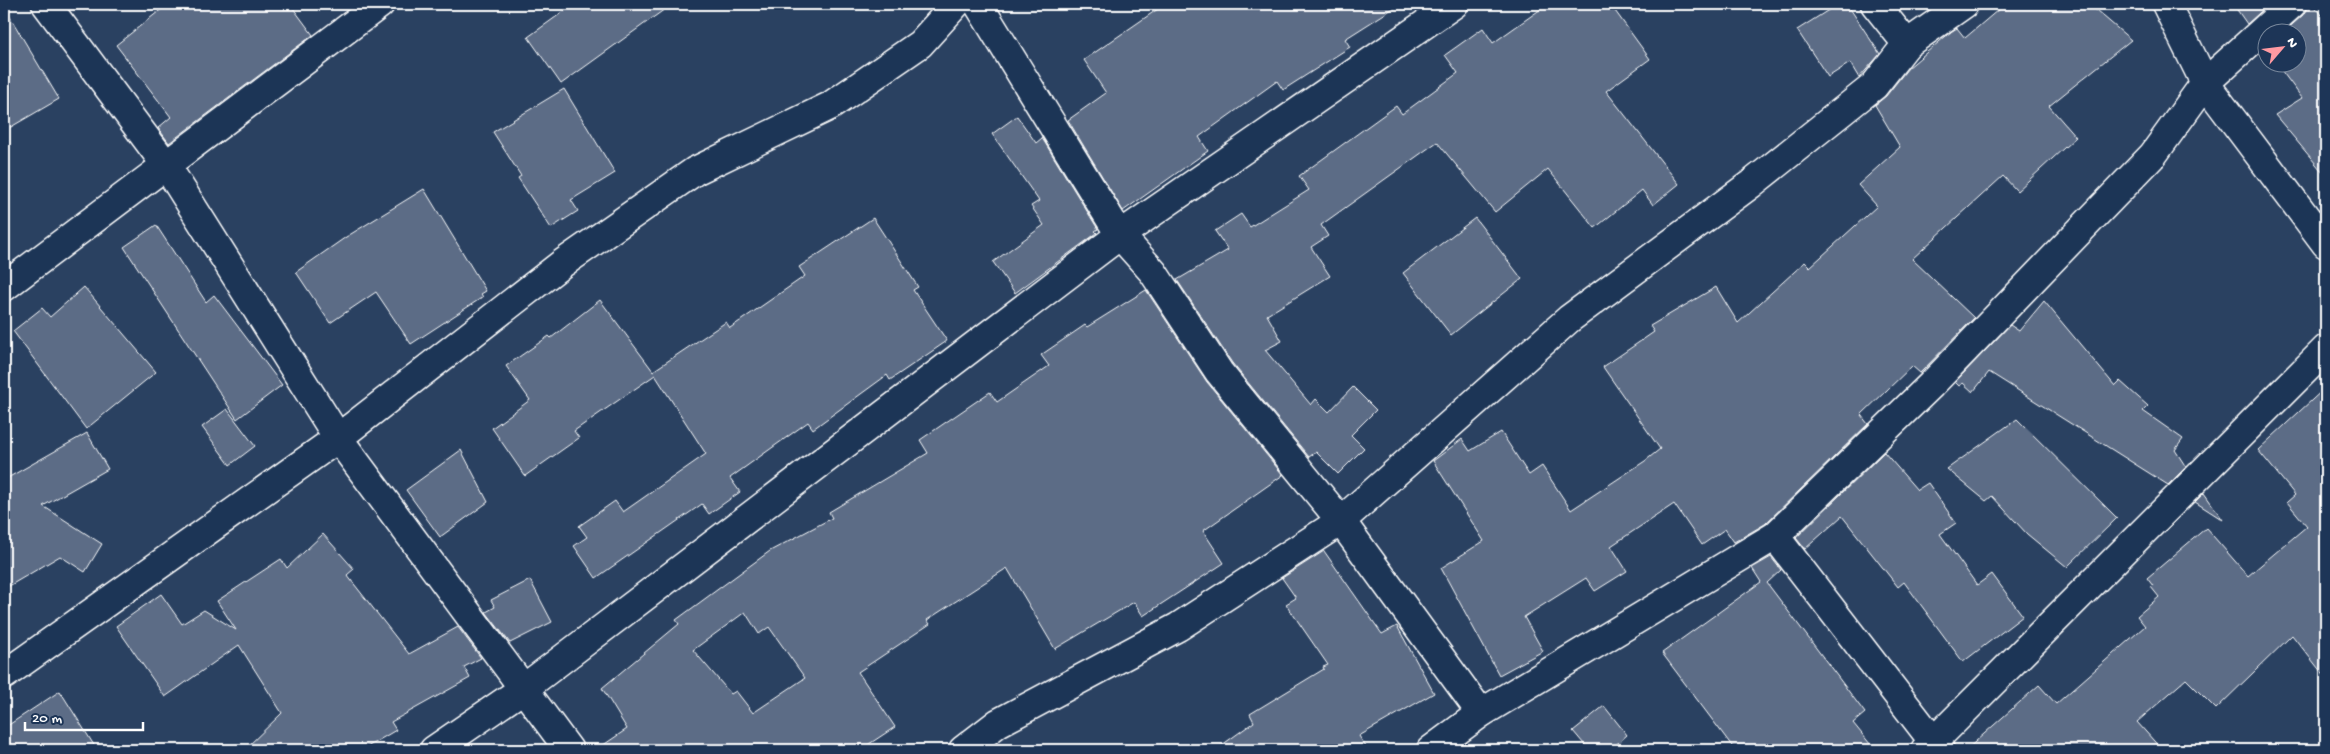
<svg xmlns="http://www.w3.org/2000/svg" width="2330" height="754" font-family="'Gochi Hand',sans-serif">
  <rect width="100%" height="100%" fill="#2a4161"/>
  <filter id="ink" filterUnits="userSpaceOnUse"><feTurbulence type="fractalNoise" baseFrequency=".02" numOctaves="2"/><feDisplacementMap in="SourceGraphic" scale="10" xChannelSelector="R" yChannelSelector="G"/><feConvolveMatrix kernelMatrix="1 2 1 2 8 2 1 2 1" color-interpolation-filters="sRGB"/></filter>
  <g filter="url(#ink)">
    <g fill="#5b6c86" stroke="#fff" fill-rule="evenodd">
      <polygon points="168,4 290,4 313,35 169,143 158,128 171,117 116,45"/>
      <polygon points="574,4 672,4 561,84 528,37"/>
      <polygon points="1165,4 1400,4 1345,39 1350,47 1283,90 1277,81 1199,137 1208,151 1123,211 1068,120 1106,93 1084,60"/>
      <polygon points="1548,4 1610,4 1650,59 1606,91 1679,184 1653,205 1642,190 1595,228 1548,169 1495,212 1437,142 1321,225 1328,236 1311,247 1330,276 1267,315 1282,341 1265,350 1311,405 1316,399 1329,412 1353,387 1376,410 1351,435 1364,448 1338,474 1316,452 1309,457 1232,363 1177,280 1228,250 1215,231 1241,214 1250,227 1309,190 1299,176 1396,106 1402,114 1458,73 1445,55 1483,28 1493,43"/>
      <polygon points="1838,4 1847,4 1880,54 1859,78 1850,63 1828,77 1797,30"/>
      <polygon points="2005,4 2089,4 2131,40 2049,106 2076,137 2017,191 2003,176 1912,259 1974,318 1920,373 1912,366 1861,415 1868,424 1765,524 1734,542 1725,529 1702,545 1674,504 1611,546 1627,571 1595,591 1586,578 1524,617 1543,651 1499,675 1441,568 1484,541 1433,461 1462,439 1470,451 1501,432 1529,475 1542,466 1571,510 1645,461 1660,449 1603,367 1654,332 1650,326 1716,287 1738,323 1805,262 1810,267 1877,206 1858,185 1900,147 1875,105 1886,96 1908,68 1952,31 1957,28 1965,38"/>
      <polygon points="2233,4 2269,4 2247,24"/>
      <polygon points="2307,4 2313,4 2326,20 2326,176 2275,115 2302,98 2275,62 2298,62 2298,32 2284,32 2303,15"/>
      <polygon points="4,7 59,99 4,131"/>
      <polygon points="564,89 615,173 571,200 578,211 551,228 518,178 521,176 493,132"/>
      <polygon points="1017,116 1036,143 1042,138 1098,229 1095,231 1097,233 1015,293 993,262 1044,225 1031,206 1039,201 992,134"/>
      <polygon points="424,189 486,291 481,294 483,297 411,344 376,292 330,323 296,272 346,237"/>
      <polygon points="873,218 918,287 913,290 947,341 890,380 887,375 813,429 808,422 730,478 740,492 709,514 702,504 596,578 574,546 587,537 579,526 615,501 623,512 706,454 655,375 574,431 579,438 525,476 492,428 530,400 506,366 549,336 551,338 600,300 653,371 726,322 730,328 805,276 799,267"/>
      <polygon points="1475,218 1522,279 1451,335 1403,273"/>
      <polygon points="156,225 206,302 214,295 282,385 237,419 124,247"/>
      <polygon points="84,287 156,372 86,429 13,331 42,308 50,317"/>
      <path d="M1146 290 1207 382 1283 475 1203 531 1224 563 1143 616 1134 602 1055 649 1007 568 927 620 930 624 858 672 895 727 860 750H596L627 729 602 688 679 624 676 620 770 551 832 518 829 512 928 453 920 440 990 392 997 402 1049 366 1041 355 1085 325 1087 327ZM745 612 759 634 769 627 805 678 753 713 736 691 731 694 693 650Z"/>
      <polygon points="2044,301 2115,386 2120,381 2148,406 2143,411 2183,439 2175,450 2186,467 2168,485 1989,372 1973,392 1963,383 1959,386 1955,382 2010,325 2019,331"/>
      <polygon points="2326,387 2326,678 2292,635 2216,709 2186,679 2137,722 2162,750 1966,750 2039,685 2056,704 2145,626 2137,616 2159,597 2151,587 2153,586 2147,578 2206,528 2248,576 2307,526 2287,502 2295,495 2258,450"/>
      <polygon points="227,409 255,446 230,465 202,427"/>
      <polygon points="2017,419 2117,518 2067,567 2027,534 1992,496 1986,501 1947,469"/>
      <polygon points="87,433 108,469 43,506 102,544 85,572 60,556 4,589 4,480"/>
      <polygon points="461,450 488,502 440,537 406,490"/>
      <polygon points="1884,452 1917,490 1928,483 1956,523 1940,534 1977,585 1992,574 2023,616 1963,662 1904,582 1898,587 1842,516 1805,549 1796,538"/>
      <polygon points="2204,493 2223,520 2195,502"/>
      <polygon points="323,534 354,569 347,575 409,654 458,627 481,658 464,667 470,678 391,722 396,730 362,750 244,750 282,713 239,645 165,697 116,626 161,594 182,624 204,610 236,630 217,601 281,559 287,568"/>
      <polygon points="1324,551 1382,634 1397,626 1434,693 1359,736 1368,750 1215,750 1254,722 1250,714 1324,669 1323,667 1328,665 1286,604 1296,598 1282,578"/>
      <polygon points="1771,557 1781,570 1767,583 1865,713 1853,723 1875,750 1735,750 1662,653 1761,582 1752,568"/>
      <polygon points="530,580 552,622 510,643 486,612 495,607 491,600"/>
      <polygon points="60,691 97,750 4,750 4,728"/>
      <polygon points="1604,706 1627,735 1610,750 1589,750 1573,731"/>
    </g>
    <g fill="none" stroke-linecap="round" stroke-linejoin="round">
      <defs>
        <g id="minor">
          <polyline points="46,4 166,165 338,438 569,750"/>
          <polyline points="978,4 1120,235 1153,272 1219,372 1341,521 1481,713"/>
          <polyline points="1875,4 1907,44"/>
          <polyline points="2166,4 2205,83 2326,244"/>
          <polyline points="4,287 380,4"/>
          <polyline points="1775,536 1940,750"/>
          <polyline points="4,675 338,438 563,263 695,171 830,106 920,44 956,4"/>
          <polyline points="434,750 523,689 1120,235 1454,4"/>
          <polyline points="963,750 998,723 1178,627 1341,521 1569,319 1751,184 1874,86 1907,44 1964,4"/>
          <polyline points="1431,750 1481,713 1775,536 1931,385 2153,155 2205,83 2292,4"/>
          <polyline points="1925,750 2326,349"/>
        </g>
      </defs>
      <use href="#minor" stroke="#fff" stroke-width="31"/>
      <use href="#minor" stroke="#1d3557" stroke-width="28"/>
    </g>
  </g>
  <rect width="2330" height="754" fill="none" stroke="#1d3557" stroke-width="20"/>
  <rect x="10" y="10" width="2310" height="734" fill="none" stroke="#fff" stroke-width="2" filter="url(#ink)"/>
  <g transform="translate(2282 48) rotate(62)"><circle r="24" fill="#1d3557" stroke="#77869a"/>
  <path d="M0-4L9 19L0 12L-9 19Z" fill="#ff9aa2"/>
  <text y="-8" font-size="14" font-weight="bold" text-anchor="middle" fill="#ffffff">N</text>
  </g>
  <path d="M25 722v8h118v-8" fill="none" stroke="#ffffff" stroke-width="2.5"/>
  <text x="32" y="722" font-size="15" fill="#ffffff" stroke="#1d3557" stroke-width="4" paint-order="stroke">20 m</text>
</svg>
